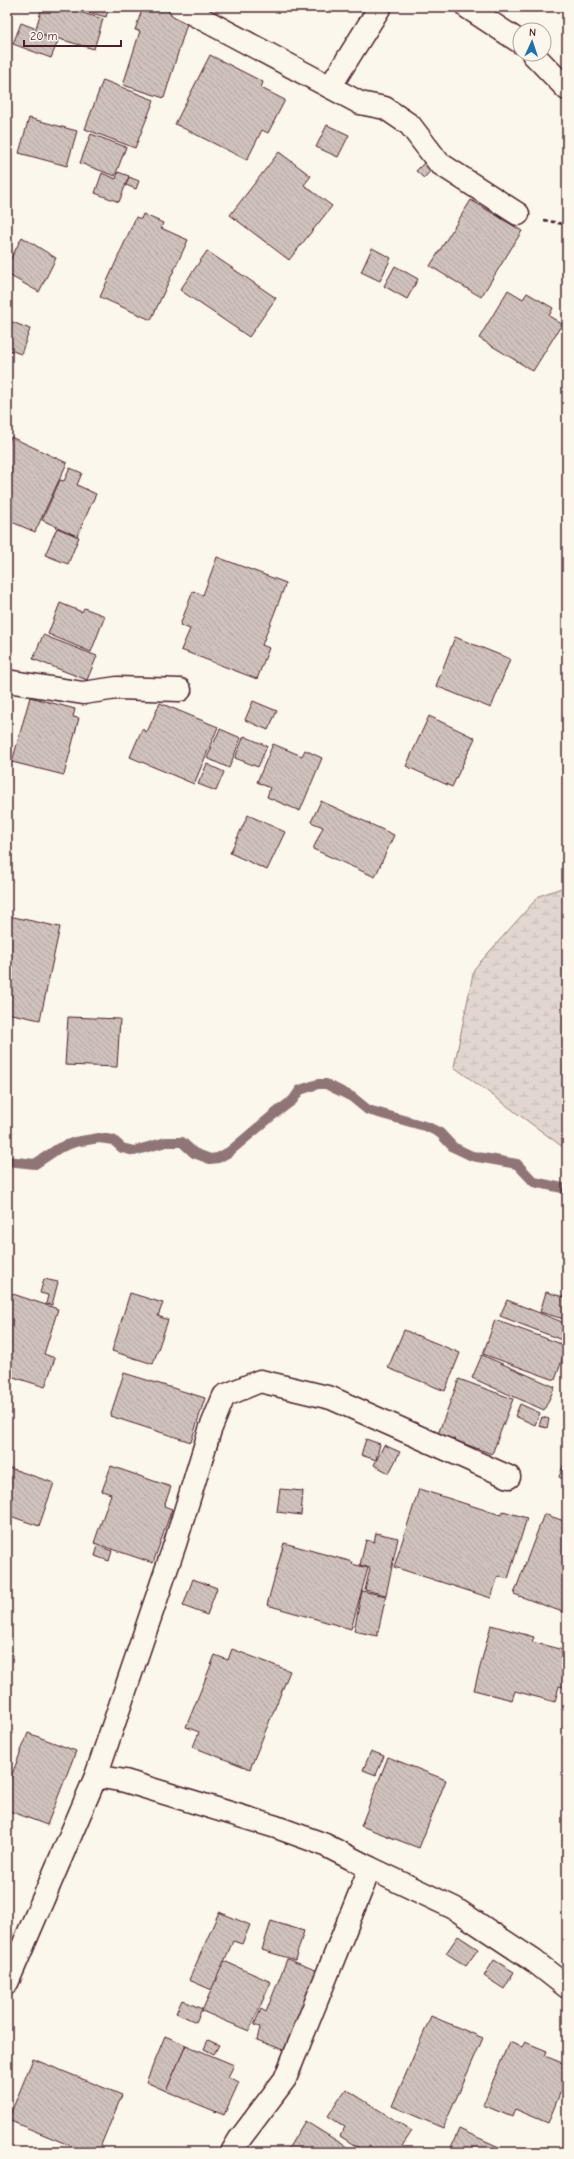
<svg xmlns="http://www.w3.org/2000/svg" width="574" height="2159" font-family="'Comic Neue',sans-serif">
  <defs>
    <pattern id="wetland-marsh" width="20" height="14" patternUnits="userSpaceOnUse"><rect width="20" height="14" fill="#e2d7d0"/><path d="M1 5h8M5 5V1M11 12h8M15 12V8" fill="none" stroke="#c3b8b3"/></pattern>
    <pattern id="building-back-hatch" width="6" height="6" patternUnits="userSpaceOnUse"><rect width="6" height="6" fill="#cfc2bc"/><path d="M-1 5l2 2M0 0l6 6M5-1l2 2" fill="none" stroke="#b3a6a2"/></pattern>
  </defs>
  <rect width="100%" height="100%" fill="#fbf7ec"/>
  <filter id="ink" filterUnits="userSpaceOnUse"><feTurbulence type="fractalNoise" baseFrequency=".025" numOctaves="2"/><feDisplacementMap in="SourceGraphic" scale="8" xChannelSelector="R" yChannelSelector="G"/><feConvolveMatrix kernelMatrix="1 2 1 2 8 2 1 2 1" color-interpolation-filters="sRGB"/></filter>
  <g filter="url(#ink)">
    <polygon fill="url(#wetland-marsh)" stroke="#967b7e" points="567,886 567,1150 454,1067 474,969 539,896"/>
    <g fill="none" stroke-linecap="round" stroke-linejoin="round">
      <polyline stroke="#907477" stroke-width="10" points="7,1161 35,1164 59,1148 75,1142 99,1138 113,1140 122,1148 134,1151 166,1142 182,1142 194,1153 210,1159 218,1158 229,1152 273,1115 293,1100 300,1090 318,1084 326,1084 352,1097 368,1110 428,1127 440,1133 453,1147 472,1156 517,1164 534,1182 567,1189"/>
    </g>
    <g fill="url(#building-back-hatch)" stroke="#4a1f2b">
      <polygon points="42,7 62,7 103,19 94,49 35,32"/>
      <polygon points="69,7 109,7 106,17"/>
      <polygon points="143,7 168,7 190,14 164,98 123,85 140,31 135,30"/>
      <polygon points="21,23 34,28 32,32 58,41 51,58 13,44"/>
      <polygon points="210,55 263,82 261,88 285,100 268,133 262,130 247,160 175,124"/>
      <polygon points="103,80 154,100 135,148 85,129"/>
      <polygon points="29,118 77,131 67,166 19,153"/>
      <polygon points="327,125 349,135 338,157 316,147"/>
      <polygon points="91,134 126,147 115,176 80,163"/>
      <polygon points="279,152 311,176 304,185 332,206 289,260 230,215"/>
      <polygon points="427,160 434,167 424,178 416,171"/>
      <polygon points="118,172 129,176 119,202 95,193 102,173 116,179"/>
      <polygon points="129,177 139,181 136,189 126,185"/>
      <polygon points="471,200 522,231 481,297 430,266"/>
      <polygon points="143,214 163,223 161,228 188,240 151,320 100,297 136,217 141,219"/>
      <polygon points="22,237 56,258 39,292 7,274 7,266"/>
      <polygon points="372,248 391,258 380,281 361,272"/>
      <polygon points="207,251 276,298 249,337 180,290"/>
      <polygon points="395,266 418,279 407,299 384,286"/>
      <polygon points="508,290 523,299 527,293 553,308 549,316 562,324 533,371 479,338"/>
      <polygon points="7,320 30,329 21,354 7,349"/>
      <polygon points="11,437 67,463 35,532 7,520 7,445"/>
      <polygon points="70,468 82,473 77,485 96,494 77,536 42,520 60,480 64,481"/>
      <polygon points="57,528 79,537 68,564 45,555"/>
      <polygon points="217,557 286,583 262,645 269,648 257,679 181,650 190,629 180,625 193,591 203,595"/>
      <polygon points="60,603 82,612 84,608 105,616 91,652 48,634"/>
      <polygon points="43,635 97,656 87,680 33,659"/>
      <polygon points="455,637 510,659 491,708 436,686"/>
      <polygon points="30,697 75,709 73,717 79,718 64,775 12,762"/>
      <polygon points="253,701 277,711 268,730 245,720"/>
      <polygon points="160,703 218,727 194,784 130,757 142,729 147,732"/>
      <polygon points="429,716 475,738 452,787 406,766"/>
      <polygon points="220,729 241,738 229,768 207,758"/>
      <polygon points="244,736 267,746 258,767 235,758"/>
      <polygon points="273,744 302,756 305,750 322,758 300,811 267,797 270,788 257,782"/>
      <polygon points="207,764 224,772 216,791 198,784"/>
      <polygon points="321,801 394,835 375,877 313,849 323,827 311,822"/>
      <polygon points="248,815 285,832 267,870 230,853"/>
      <polygon points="9,916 60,927 40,1020 7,1013 7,924"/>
      <polygon points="68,1017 120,1019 117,1067 65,1065"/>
      <polygon points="44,1279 58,1282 52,1305 46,1304 48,1295 40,1293"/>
      <polygon points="7,1292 58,1309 44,1354 55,1358 45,1387 7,1375"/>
      <polygon points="546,1292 567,1298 567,1320 540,1312"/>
      <polygon points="130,1293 163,1303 158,1316 168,1320 153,1364 112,1351"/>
      <polygon points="507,1300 567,1324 567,1342 500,1316"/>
      <polygon points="495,1320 567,1346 555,1380 483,1354"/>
      <polygon points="404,1330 460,1353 445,1391 388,1368"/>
      <polygon points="482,1355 555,1387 544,1410 472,1378"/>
      <polygon points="124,1373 205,1398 191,1442 110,1416"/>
      <polygon points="459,1379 513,1399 492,1454 438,1434"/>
      <polygon points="520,1404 540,1413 535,1425 515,1416"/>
      <polygon points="542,1417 549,1419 547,1428 539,1426"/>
      <polygon points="366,1439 380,1444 376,1460 361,1455"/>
      <polygon points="384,1445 400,1452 389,1473 374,1465"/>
      <polygon points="567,1456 567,1481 559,1477"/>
      <polygon points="111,1466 171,1487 164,1506 172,1509 153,1563 94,1543 111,1494 102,1491"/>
      <polygon points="7,1467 54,1483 39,1526 7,1515"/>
      <polygon points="280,1489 303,1491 301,1515 277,1512"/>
      <polygon points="419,1489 501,1515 503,1511 527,1518 508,1579 498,1576 491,1598 394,1567"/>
      <polygon points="544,1514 567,1522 567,1608 565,1613 514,1594"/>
      <polygon points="376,1533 398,1538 386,1595 365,1590 370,1568 360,1565 366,1540 374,1542"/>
      <polygon points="284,1543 353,1562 352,1564 368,1568 351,1629 267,1605"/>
      <polygon points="98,1546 112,1551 109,1561 95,1556"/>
      <polygon points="193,1579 217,1588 207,1615 183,1606"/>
      <polygon points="362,1591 386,1596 377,1636 354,1631"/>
      <polygon points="491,1625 534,1637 532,1642 567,1651 567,1688 559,1686 555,1702 515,1691 512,1700 474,1690"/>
      <polygon points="232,1649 290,1671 250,1769 193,1747 199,1732 186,1727 215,1655 228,1660"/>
      <polygon points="7,1727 10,1728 7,1740"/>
      <polygon points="28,1733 76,1751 47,1825 7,1810 7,1787"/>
      <polygon points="371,1751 384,1756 376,1775 363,1770"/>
      <polygon points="388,1757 446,1780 419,1848 361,1826"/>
      <polygon points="219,1912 250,1925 242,1944 233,1941 212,1990 189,1980"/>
      <polygon points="271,1921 304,1931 295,1960 262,1950"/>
      <polygon points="458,1936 478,1949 466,1966 446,1953"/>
      <polygon points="287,1959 318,1971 289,2052 257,2040 260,2027 254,2025 261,2009 266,2012"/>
      <polygon points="494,1960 514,1972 504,1989 484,1976"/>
      <polygon points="224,1961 271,1982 249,2031 202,2011"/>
      <polygon points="182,2000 202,2009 196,2022 176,2013"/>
      <polygon points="431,2016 483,2038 443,2128 392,2106"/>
      <polygon points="165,2036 186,2045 166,2091 146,2082"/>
      <polygon points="208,2040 219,2045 214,2054 204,2049"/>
      <polygon points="509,2042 522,2047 525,2042 547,2051 545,2056 567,2065 567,2076 548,2123 515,2109 512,2117 483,2105"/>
      <polygon points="186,2045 234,2065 228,2077 239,2082 224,2115 166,2091"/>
      <polygon points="33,2059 122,2095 98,2152 86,2152 8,2120"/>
      <polygon points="346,2089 412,2131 398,2152 381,2150 380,2152 365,2152 340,2136 345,2127 328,2116"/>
      <polygon points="305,2121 355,2152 286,2152"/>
      <polygon points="459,2129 510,2152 449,2152"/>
    </g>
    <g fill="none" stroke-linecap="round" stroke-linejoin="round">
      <defs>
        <g id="minor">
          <polyline points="180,7 360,103 385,108 410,125 439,163 518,214"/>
          <polyline points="467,7 520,42"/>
          <polyline points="533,54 567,89"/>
          <polyline points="330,87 380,7"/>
          <polyline points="7,681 83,693 117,688 180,690"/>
          <polyline points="96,1776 125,1781 276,1827 323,1844 370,1868 454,1908 534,1961 567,1987"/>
          <polyline points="7,1983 96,1776 175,1544 210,1430 224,1396 260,1381 331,1398 509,1477"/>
          <polyline points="232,2152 239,2140 285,2079 370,1868"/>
        </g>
      </defs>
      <use href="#minor" stroke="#4a1f2b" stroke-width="25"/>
      <polyline stroke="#4a1f2b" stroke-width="2.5" stroke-dasharray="4 3" stroke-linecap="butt" points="544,220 567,225"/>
      <use href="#minor" stroke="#fbf7ec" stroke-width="22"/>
    </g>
  </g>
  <rect width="574" height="2159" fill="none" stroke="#fbf7ec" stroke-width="24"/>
  <rect x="12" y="12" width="550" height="2135" fill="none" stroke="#4a1f2b" stroke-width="1.5" filter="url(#ink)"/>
  <g transform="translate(532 42) rotate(3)"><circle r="19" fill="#fbf7ec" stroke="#b4a19f"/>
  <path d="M0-3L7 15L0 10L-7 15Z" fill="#1f6fb2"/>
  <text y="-6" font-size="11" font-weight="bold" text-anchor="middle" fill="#4a1f2b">N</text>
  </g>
  <path d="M24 40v6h97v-6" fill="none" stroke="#4a1f2b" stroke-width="2"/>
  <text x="30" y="40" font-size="12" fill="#4a1f2b" stroke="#fbf7ec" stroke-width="3" paint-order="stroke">20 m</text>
</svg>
